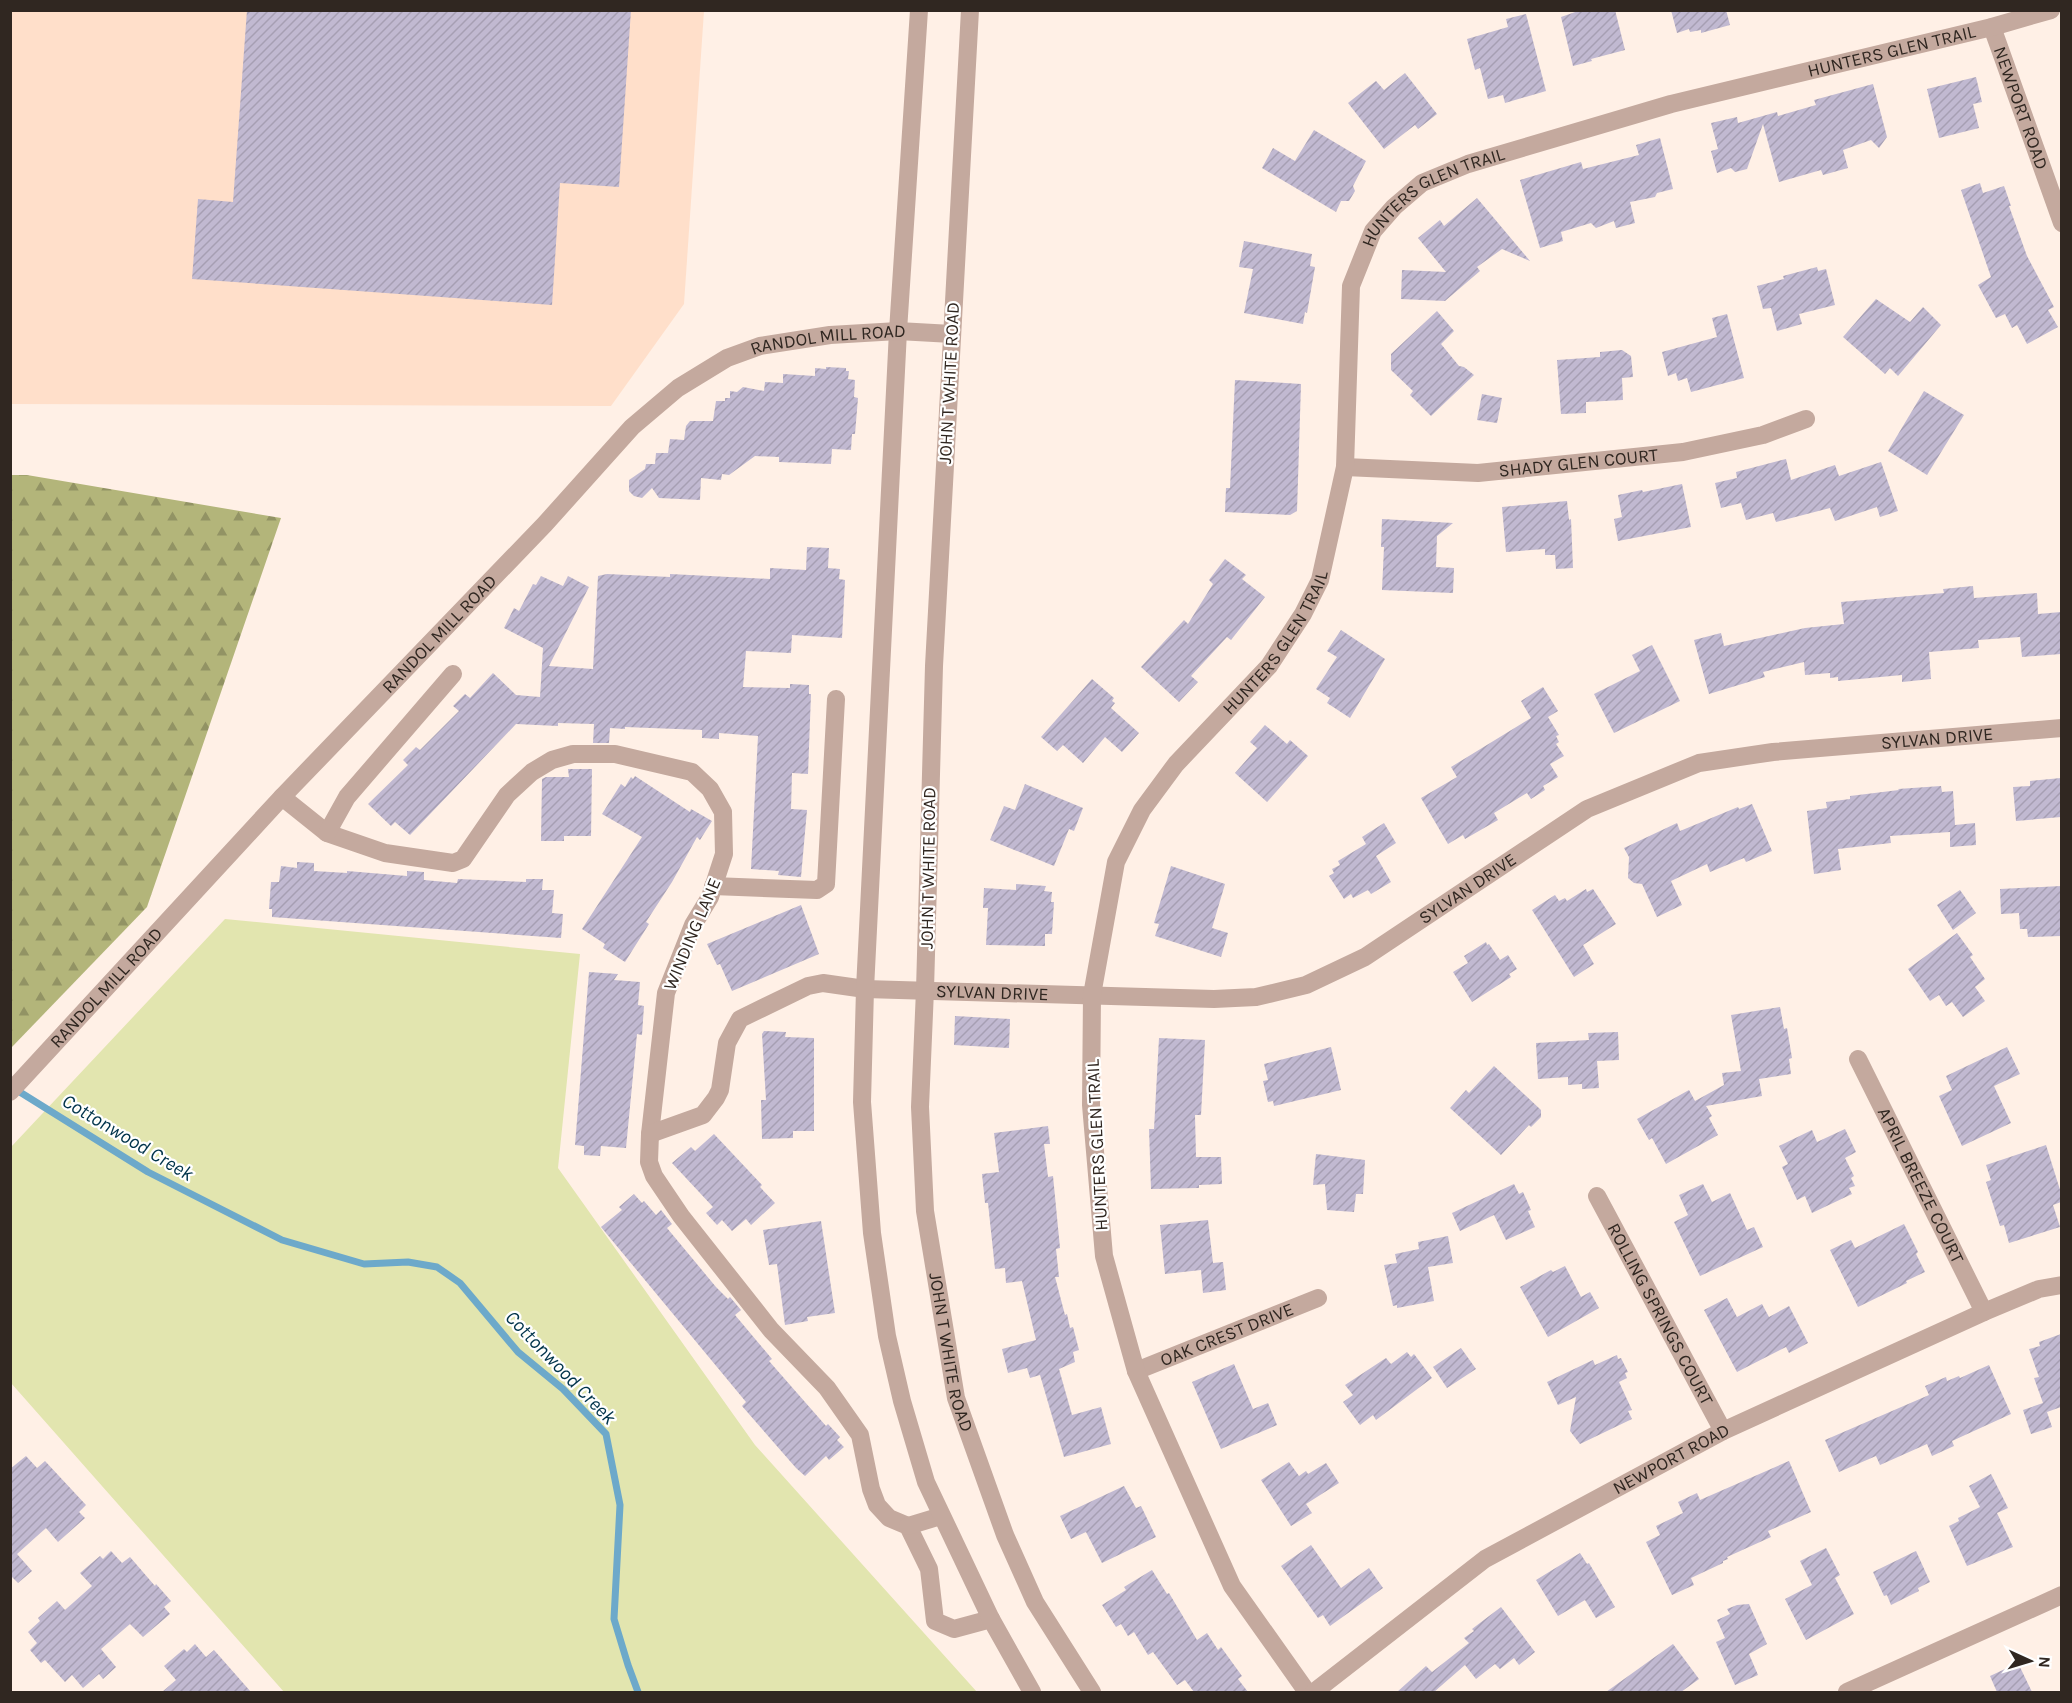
<svg xmlns="http://www.w3.org/2000/svg" width="2072" height="1703" font-family="Karla,sans-serif">
  <defs>
    <pattern id="forest-firs" width="22" height="20" patternUnits="userSpaceOnUse" patternTransform="scale(1.5)"><rect width="22" height="20" fill="#b3b57a"/><path d="M5 1l3.5 6h-7zM16 11l3.5 6h-7z" fill="#929364"/></pattern>
    <pattern id="building-hatch" width="6" height="6" patternUnits="userSpaceOnUse" patternTransform="scale(1.5)"><rect width="6" height="6" fill="#c1b9d1"/><path d="M-1 1l2-2M0 6l6-6M5 7l2-2" fill="none" stroke="#a69fb3"/></pattern>
  </defs>
  <rect width="100%" height="100%" fill="#fff0e6"/>
  <polygon fill="#ffdfca" points="11,11 704,11 684,304 611,406 11,404"/>
  <polygon fill="#e2e5af" points="225,919 580,954 558,1168 755,1445 977,1692 284,1692 11,1383 11,1147"/>
  <polygon fill="url(#forest-firs)" points="11,475 27,475 281,518 147,907 11,1048"/>
  <g fill="none" stroke-linecap="round" stroke-linejoin="round">
    <polyline stroke="#6da9ca" stroke-width="7" points="15,1089 148,1172 282,1240 364,1264 408,1262 437,1267 460,1283 518,1352 563,1389 606,1434 620,1505 614,1619 628,1665 638,1692"/>
  </g>
  <g fill="url(#building-hatch)">
    <polygon points="247,10 631,10 619,187 560,183 552,305 192,279 198,199 233,202"/>
    <polygon points="1581,10 1615,10 1625,50 1591,59 1592,61 1573,66 1561,17"/>
    <polygon points="1671,10 1726,10 1730,25 1701,33 1701,30 1690,32 1689,29 1677,33"/>
    <polygon points="1526,14 1546,91 1505,103 1503,95 1488,99 1480,68 1475,70 1467,39 1508,27 1506,19"/>
    <polygon points="1405,73 1437,114 1418,129 1415,125 1384,149 1348,103 1376,81 1384,90"/>
    <polygon points="1976,77 1982,102 1973,104 1979,128 1939,138 1927,89"/>
    <polygon points="1873,84 1887,137 1879,148 1871,140 1843,150 1848,168 1823,175 1821,170 1779,182 1763,124 1747,169 1735,172 1731,168 1717,173 1711,151 1718,149 1711,123 1737,117 1738,123 1777,112 1778,116 1816,105 1814,100"/>
    <polygon points="1314,130 1366,161 1353,186 1355,191 1349,201 1341,201 1336,212 1262,168 1273,148 1295,161"/>
    <polygon points="1660,138 1673,189 1657,193 1655,197 1630,202 1635,223 1616,228 1614,221 1596,228 1591,223 1561,232 1563,241 1540,248 1520,180 1581,162 1583,169 1639,155 1636,145"/>
    <polygon points="1980,183 1983,193 2004,186 2011,206 2009,206 2027,256 2054,307 2048,310 2058,327 2027,344 2017,325 2012,328 2005,314 1996,318 1978,285 1991,277 1961,190"/>
    <polygon points="1477,198 1530,261 1502,249 1477,267 1480,271 1445,301 1401,299 1402,270 1446,272 1418,238 1440,220 1444,226"/>
    <polygon points="1244,241 1312,254 1310,266 1315,267 1307,313 1305,312 1303,324 1244,313 1253,269 1239,267"/>
    <polygon points="1817,267 1818,271 1826,269 1835,305 1799,314 1802,324 1777,331 1771,308 1763,309 1757,286 1784,279 1783,276"/>
    <polygon points="1876,299 1910,322 1923,307 1941,325 1898,376 1890,368 1885,374 1843,337"/>
    <polygon points="1437,311 1454,331 1441,344 1459,366 1464,367 1474,375 1431,416 1410,395 1413,391 1391,370 1391,354"/>
    <polygon points="1727,314 1744,378 1691,392 1687,378 1678,381 1676,373 1668,376 1662,352 1717,337 1712,318"/>
    <polygon points="1622,350 1631,356 1633,377 1622,378 1623,400 1586,402 1586,413 1561,414 1557,360 1600,357 1600,352"/>
    <polygon points="826,367 846,368 846,371 849,371 848,379 855,380 854,397 858,398 855,434 852,434 851,450 832,449 831,464 779,462 779,457 755,456 729,475 722,474 721,480 701,478 700,500 659,498 652,488 642,498 634,496 629,491 629,480 645,469 646,464 655,464 656,453 668,453 670,439 684,440 686,426 690,421 713,421 716,401 725,401 725,398 730,398 730,391 737,392 743,387 764,391 765,382 783,383 783,374 815,376 815,368 826,369"/>
    <polygon points="1235,380 1301,384 1297,511 1290,515 1225,512 1226,488 1230,488"/>
    <polygon points="1924,391 1964,415 1927,475 1888,451"/>
    <polygon points="1482,394 1502,398 1497,423 1477,420"/>
    <polygon points="1786,459 1791,480 1835,465 1839,476 1881,462 1898,511 1880,517 1877,507 1835,521 1830,508 1776,522 1773,513 1746,520 1741,503 1721,508 1715,483 1737,478 1736,472"/>
    <polygon points="1682,484 1691,527 1618,541 1614,519 1622,517 1618,495 1642,490 1643,492"/>
    <polygon points="1567,501 1569,520 1571,519 1573,568 1556,569 1555,555 1545,555 1545,549 1506,552 1502,507"/>
    <polygon points="1382,519 1453,523 1437,536 1436,567 1454,568 1453,593 1382,590 1384,547 1381,547"/>
    <polygon points="807,547 829,548 828,568 840,569 839,579 845,580 842,638 792,635 791,653 746,651 743,687 790,688 790,684 809,685 809,694 811,694 808,774 792,773 791,809 807,810 801,877 778,875 779,871 751,869 758,736 719,733 719,739 702,738 702,730 625,727 625,729 610,728 609,743 593,743 594,724 558,723 558,726 516,724 410,835 395,822 391,826 368,804 408,765 403,760 416,747 420,750 459,711 453,706 465,694 470,698 493,673 516,695 540,697 543,648 504,628 514,608 519,611 533,584 536,585 541,576 563,586 568,576 589,587 549,666 593,669 598,576 607,574 670,577 670,574 770,579 770,568 806,570"/>
    <polygon points="1225,559 1246,575 1242,579 1265,597 1231,640 1227,637 1191,676 1198,682 1179,702 1141,667 1184,620 1188,624 1213,584 1209,580"/>
    <polygon points="1973,586 1974,598 2037,593 2038,614 2061,612 2061,654 2022,657 2020,637 1978,640 1979,648 1929,652 1931,679 1902,682 1902,675 1838,681 1838,677 1830,678 1830,673 1805,675 1804,662 1763,672 1765,677 1709,694 1694,640 1721,633 1724,646 1805,628 1844,624 1841,602 1944,593 1943,589"/>
    <polygon points="1341,630 1385,659 1350,718 1327,703 1330,698 1316,689 1337,657 1327,651"/>
    <polygon points="1652,645 1680,701 1614,733 1594,694 1640,671 1632,655"/>
    <polygon points="1092,679 1114,698 1112,701 1115,703 1111,708 1139,733 1122,752 1105,737 1083,763 1063,745 1057,751 1041,737"/>
    <polygon points="1543,687 1558,711 1548,717 1559,735 1556,736 1559,742 1556,744 1564,756 1550,764 1558,777 1543,786 1545,790 1531,799 1527,793 1494,813 1498,820 1465,839 1463,835 1448,844 1421,798 1457,777 1451,767 1531,718 1521,701"/>
    <polygon points="1265,725 1287,744 1290,740 1308,756 1267,802 1235,773 1257,748 1250,742"/>
    <polygon points="568,769 592,769 591,836 564,836 564,841 541,841 542,779 546,777 569,777"/>
    <polygon points="635,776 690,812 691,809 712,821 700,840 697,837 672,882 646,922 649,924 625,962 603,948 605,944 582,929 642,837 602,814 621,784 625,787 631,777 633,779"/>
    <polygon points="2061,778 2061,817 2016,821 2013,787 2030,786 2030,781"/>
    <polygon points="1025,784 1083,808 1074,831 1069,829 1054,866 990,840 1004,806 1015,810"/>
    <polygon points="1941,786 1942,792 1953,791 1955,825 1975,823 1976,845 1950,847 1950,832 1890,836 1891,843 1838,849 1841,870 1814,874 1807,811 1827,808 1826,802 1850,799 1850,796 1899,790 1898,789"/>
    <polygon points="1752,804 1772,851 1746,862 1744,858 1710,872 1707,864 1671,881 1682,905 1657,917 1642,884 1634,883 1628,878 1629,857 1624,848 1677,823 1680,831 1738,807 1739,809"/>
    <polygon points="1384,823 1396,843 1376,856 1391,882 1371,894 1368,890 1353,898 1351,894 1344,899 1329,876 1334,873 1332,869 1340,865 1338,861 1366,844 1362,837"/>
    <polygon points="297,862 314,863 314,871 347,873 347,871 407,876 407,871 424,872 424,880 457,883 458,879 526,882 526,879 543,879 542,890 554,890 552,913 563,914 561,938 272,917 272,909 269,909 271,882 279,882 281,866 297,868"/>
    <polygon points="1171,866 1225,884 1212,928 1228,933 1221,957 1155,936 1159,924 1154,923"/>
    <polygon points="1016,884 1046,886 1044,891 1052,892 1051,902 1054,902 1052,934 1045,934 1045,946 986,945 988,908 983,908 984,888 1016,890"/>
    <polygon points="2061,886 2061,936 2028,937 2027,929 2020,929 2019,913 2001,914 2000,889"/>
    <polygon points="1586,889 1587,892 1593,889 1616,924 1583,945 1594,964 1574,977 1532,910 1555,895 1559,901 1565,898 1567,901"/>
    <polygon points="1960,890 1976,913 1953,930 1937,905"/>
    <polygon points="801,905 819,954 732,991 720,964 717,965 707,944"/>
    <polygon points="1957,933 1973,955 1970,957 1985,979 1975,987 1985,1001 1963,1017 1952,1002 1946,1006 1939,995 1930,1001 1908,969"/>
    <polygon points="1486,942 1487,945 1489,944 1500,960 1508,955 1517,969 1509,974 1511,977 1472,1002 1453,972 1468,963 1464,956"/>
    <polygon points="589,972 618,974 614,980 640,982 638,1005 644,1006 642,1035 637,1034 626,1148 601,1146 600,1156 584,1155 584,1146 575,1145"/>
    <polygon points="1780,1007 1784,1029 1787,1028 1792,1058 1789,1059 1791,1074 1759,1079 1762,1096 1706,1106 1712,1116 1709,1118 1718,1135 1666,1164 1652,1138 1649,1140 1637,1119 1689,1090 1695,1101 1724,1085 1722,1073 1741,1071 1731,1015"/>
    <polygon points="955,1016 1010,1019 1009,1048 954,1045"/>
    <polygon points="764,1031 786,1032 785,1037 814,1038 814,1131 793,1131 793,1138 762,1139 761,1100 766,1100 762,1034"/>
    <polygon points="1618,1032 1619,1060 1597,1061 1599,1088 1582,1089 1582,1084 1568,1085 1568,1077 1538,1079 1536,1043 1589,1040 1588,1033"/>
    <polygon points="1159,1038 1205,1040 1201,1115 1195,1115 1196,1157 1221,1157 1222,1184 1199,1185 1199,1188 1151,1189 1149,1129 1154,1129"/>
    <polygon points="1331,1047 1341,1090 1274,1106 1273,1101 1268,1102 1263,1081 1268,1080 1264,1064"/>
    <polygon points="2007,1047 2020,1074 1994,1086 2011,1123 1962,1146 1939,1096 1952,1090 1946,1076"/>
    <polygon points="1494,1066 1541,1110 1541,1117 1531,1127 1529,1125 1501,1155 1450,1108 1466,1090 1469,1093"/>
    <polygon points="1048,1126 1050,1144 1044,1144 1048,1177 1053,1176 1060,1248 1056,1249 1059,1277 1055,1277 1065,1315 1067,1314 1070,1328 1073,1327 1079,1350 1073,1352 1075,1362 1059,1369 1072,1415 1101,1407 1111,1444 1064,1457 1040,1375 1030,1378 1027,1368 1008,1373 1002,1349 1036,1340 1022,1281 1006,1283 1005,1268 995,1269 988,1203 985,1203 982,1174 999,1172 994,1133"/>
    <polygon points="1845,1129 1856,1152 1845,1158 1854,1176 1851,1178 1855,1186 1849,1188 1852,1194 1812,1213 1805,1196 1797,1200 1782,1167 1788,1164 1779,1146 1812,1130 1817,1142"/>
    <polygon points="714,1134 762,1185 760,1187 775,1203 751,1225 746,1219 732,1231 722,1220 717,1225 706,1213 713,1207 672,1163 691,1147 695,1151"/>
    <polygon points="2046,1145 2061,1193 2061,1202 2053,1205 2060,1227 2009,1243 2004,1225 2000,1226 1986,1182 1991,1180 1986,1165"/>
    <polygon points="1316,1154 1365,1160 1363,1194 1356,1194 1354,1212 1327,1210 1325,1184 1313,1185"/>
    <polygon points="1514,1184 1519,1194 1523,1192 1531,1210 1528,1211 1535,1227 1506,1240 1494,1215 1460,1231 1452,1213"/>
    <polygon points="1703,1184 1712,1202 1730,1193 1747,1230 1754,1227 1763,1247 1700,1276 1674,1222 1688,1215 1679,1195"/>
    <polygon points="634,1194 642,1203 644,1201 656,1215 661,1210 672,1224 667,1228 716,1287 728,1299 730,1297 741,1310 735,1315 772,1359 769,1361 826,1426 828,1424 840,1437 837,1440 844,1447 829,1460 826,1456 805,1476 796,1468 742,1406 746,1402 601,1227 622,1210 619,1207"/>
    <polygon points="1208,1220 1213,1263 1223,1262 1226,1290 1203,1293 1201,1270 1165,1274 1160,1225"/>
    <polygon points="821,1221 835,1313 807,1317 808,1321 785,1325 777,1264 769,1265 763,1230"/>
    <polygon points="1904,1224 1918,1252 1916,1254 1925,1272 1906,1281 1907,1283 1858,1307 1830,1250 1851,1240 1855,1248"/>
    <polygon points="1448,1236 1453,1263 1428,1267 1434,1301 1397,1308 1397,1305 1393,1306 1384,1265 1397,1263 1395,1254 1419,1249 1418,1242"/>
    <polygon points="1565,1266 1581,1297 1590,1292 1599,1308 1548,1337 1520,1287 1551,1270 1553,1272"/>
    <polygon points="1727,1298 1737,1317 1762,1304 1769,1317 1789,1306 1808,1343 1789,1353 1786,1347 1737,1372 1704,1310"/>
    <polygon points="2061,1334 2061,1407 2047,1412 2052,1427 2031,1434 2023,1410 2043,1403 2034,1378 2039,1377 2029,1349 2040,1346 2039,1342"/>
    <polygon points="1461,1348 1476,1369 1447,1388 1433,1367"/>
    <polygon points="1407,1352 1411,1357 1414,1354 1432,1378 1376,1420 1373,1415 1360,1425 1343,1402 1353,1395 1345,1385 1386,1358 1391,1364"/>
    <polygon points="1617,1355 1618,1359 1621,1358 1628,1372 1625,1373 1627,1378 1619,1382 1632,1410 1628,1411 1632,1419 1580,1444 1570,1431 1576,1397 1558,1405 1547,1382 1593,1360 1595,1365"/>
    <polygon points="1234,1364 1253,1409 1268,1403 1277,1425 1221,1449 1192,1382"/>
    <polygon points="1989,1365 2011,1414 1952,1441 1954,1446 1932,1456 1927,1444 1880,1465 1876,1456 1839,1472 1825,1440 1929,1395 1925,1386 1946,1377 1947,1381 1959,1376 1960,1378"/>
    <polygon points="26,1456 37,1468 45,1461 86,1505 79,1512 85,1518 58,1542 46,1528 17,1554 32,1571 18,1583 10,1575 10,1469"/>
    <polygon points="1789,1461 1811,1512 1768,1531 1771,1537 1727,1557 1728,1559 1723,1561 1723,1563 1691,1578 1694,1585 1672,1595 1646,1542 1660,1535 1656,1526 1683,1513 1678,1502 1697,1493 1700,1500"/>
    <polygon points="1289,1462 1299,1476 1306,1471 1308,1474 1326,1463 1339,1483 1306,1504 1312,1513 1291,1526 1261,1480"/>
    <polygon points="1991,1474 2008,1508 1997,1513 2013,1547 1967,1566 1949,1526 1959,1521 1958,1518 1980,1507 1969,1486"/>
    <polygon points="1124,1486 1136,1508 1141,1506 1156,1537 1102,1563 1086,1532 1071,1539 1060,1516"/>
    <polygon points="1311,1545 1341,1588 1369,1568 1383,1588 1330,1626 1323,1615 1318,1618 1281,1566"/>
    <polygon points="1826,1548 1840,1575 1835,1578 1854,1614 1806,1640 1785,1599 1812,1585 1800,1561"/>
    <polygon points="111,1551 122,1563 130,1557 155,1586 156,1584 171,1601 164,1607 170,1614 143,1637 130,1624 101,1649 116,1667 103,1679 99,1674 83,1688 72,1675 65,1682 45,1660 41,1663 30,1650 37,1643 28,1632 40,1621 38,1618 57,1601 65,1610 92,1586 80,1573 100,1556 103,1559"/>
    <polygon points="1916,1551 1930,1582 1918,1588 1919,1591 1891,1605 1887,1595 1884,1596 1873,1572"/>
    <polygon points="1580,1553 1587,1564 1589,1563 1615,1607 1596,1618 1585,1600 1558,1616 1536,1580"/>
    <polygon points="1152,1570 1167,1594 1169,1593 1197,1640 1207,1633 1218,1650 1221,1647 1242,1676 1238,1679 1248,1692 1194,1692 1185,1680 1177,1685 1153,1652 1148,1655 1134,1632 1128,1636 1121,1624 1116,1627 1102,1605 1126,1590 1124,1587"/>
    <polygon points="1749,1604 1767,1644 1749,1654 1758,1675 1735,1685 1716,1642 1725,1638 1717,1620 1730,1614 1727,1609 1737,1605"/>
    <polygon points="1501,1607 1535,1652 1519,1665 1514,1658 1500,1669 1495,1664 1476,1679 1465,1665 1434,1692 1397,1692 1426,1666 1432,1672 1469,1643 1464,1638 1474,1631 1472,1629"/>
    <polygon points="195,1644 206,1657 214,1650 251,1692 162,1692 176,1680 164,1666 184,1649 187,1652"/>
    <polygon points="1673,1644 1699,1679 1681,1692 1606,1692"/>
    <polygon points="2018,1663 2032,1692 1997,1692 1990,1676"/>
  </g>
  <g fill="none" stroke-linecap="round" stroke-linejoin="round">
    <g stroke="#c4a99e" stroke-width="18">
      <path id="s1" d="M1992 27 2062 223"/>
      <path id="s2" d="M1345 467 1478 473 1683 452 1763 435 1806 419"/>
      <polyline points="282,797 327,833 385,853 453,863 463,859 507,795 532,772 552,760 573,754 615,754 692,772 710,789 723,812 724,854 710,897 693,925 666,993 650,1134 649,1162 654,1176 681,1216 771,1330 827,1388 860,1435 871,1489 877,1505 889,1518 908,1526 929,1569 935,1621 954,1629 991,1619"/>
      <polyline points="327,833 347,797 453,674"/>
      <polyline points="713,886 817,890 826,884 836,699"/>
      <path id="s3" d="M1858 1059 1984 1312"/>
      <path id="s4" d="M650 1134 703 1115 716 1098 720 1090 727 1043 740 1019 808 986 823 983 865 989 1214 999 1256 997 1306 985 1365 957 1587 809 1699 763 1773 752 2062 728"/>
      <path id="s5" d="M1597 1196 1723 1431"/>
      <path id="s6" d="M1136 1371 1318 1298"/>
      <polyline points="908,1526 941,1516"/>
      <path id="s7" d="M1307 1692 1232 1586 1136 1371 1104 1256 1091 1105 1092 995 1116 862 1142 810 1176 764 1269 666 1303 614 1320 580 1345 467 1351 286 1373 231 1394 207 1422 183 1468 164 1671 104 1992 27 2051 10"/>
      <path id="s8" d="M1314 1692 1485 1559 1723 1431 1984 1312 2039 1289 2062 1285"/>
      <polyline points="1847,1692 2062,1595"/>
    </g>
    <g stroke="#c4a99e" stroke-width="18">
      <polyline points="919,10 898,331 865,989 862,1102 872,1233 887,1336 902,1401 926,1482 991,1619 1032,1692"/>
      <path id="s9" d="M970 10 934 666 925 990 920 1107 925 1211 956 1398 1005 1535 1035 1602 1092 1692"/>
      <path id="s10" d="M10 1092 282 797 545 524 632 427 678 388 727 358 760 346 830 335 898 331 952 334"/>
    </g>
  </g>
  <g text-anchor="middle" stroke-width="4.5" stroke-linejoin="round" paint-order="stroke">
    <g font-size="18" fill="#302721" stroke="#fff">
      <text dy="6" stroke="none"><textPath href="#s7" startOffset="2145">HUNTERS GLEN TRAIL</textPath></text>
      <text dy="6" stroke="none"><textPath href="#s1" startOffset="86">NEWPORT ROAD</textPath></text>
      <text dy="6" stroke="none"><textPath href="#s7" startOffset="1658">HUNTERS GLEN TRAIL</textPath></text>
      <text dy="6" stroke="none"><textPath href="#s10" startOffset="1132">RANDOL MILL ROAD</textPath></text>
      <text transform="translate(949 383) rotate(-87)" y="6">JOHN T WHITE ROAD</text>
      <text dy="6" stroke="none"><textPath href="#s2" startOffset="234">SHADY GLEN COURT</textPath></text>
      <text dy="6" stroke="none"><textPath href="#s10" startOffset="628">RANDOL MILL ROAD</textPath></text>
      <text dy="6" stroke="none"><textPath href="#s7" startOffset="1155">HUNTERS GLEN TRAIL</textPath></text>
      <text dy="6" stroke="none"><textPath href="#s4" startOffset="1430">SYLVAN DRIVE</textPath></text>
      <text transform="translate(928 868) rotate(-89)" y="6">JOHN T WHITE ROAD</text>
      <text dy="6" stroke="none"><textPath href="#s4" startOffset="926">SYLVAN DRIVE</textPath></text>
      <text transform="translate(692 934) rotate(-67)" y="6">WINDING LANE</text>
      <text dy="6" stroke="none"><textPath href="#s10" startOffset="142">RANDOL MILL ROAD</textPath></text>
      <text dy="6" stroke="none"><textPath href="#s4" startOffset="422">SYLVAN DRIVE</textPath></text>
      <text transform="translate(1097 1145) rotate(-93)" y="6">HUNTERS GLEN TRAIL</text>
      <text dy="6" stroke="none"><textPath href="#s3" startOffset="141">APRIL BREEZE COURT</textPath></text>
      <text dy="6" stroke="none"><textPath href="#s5" startOffset="134">ROLLING SPRINGS COURT</textPath></text>
      <text dy="6" stroke="none"><textPath href="#s6" startOffset="98">OAK CREST DRIVE</textPath></text>
      <text dy="6" stroke="none"><textPath href="#s9" startOffset="1346">JOHN T WHITE ROAD</textPath></text>
      <text dy="6" stroke="none"><textPath href="#s8" startOffset="428">NEWPORT ROAD</textPath></text>
    </g>
    <g font-size="20" font-style="italic" fill="#00334a" stroke="#fff">
      <text transform="translate(128 1137) rotate(31)" y="7">Cottonwood Creek</text>
      <text transform="translate(561 1367) rotate(46)" y="7">Cottonwood Creek</text>
    </g>
  </g>
  <rect width="2072" height="1703" fill="none" stroke="#302721" stroke-width="24"/>
  <g transform="translate(2030 1661) rotate(94)" stroke="#ffffff" stroke-width="4.5" paint-order="stroke">
  <path d="M0-4.5L10 22L0 15L-10 22Z" fill="#302721"/>
  <text y="-9" font-size="16" font-weight="bold" text-anchor="middle" fill="#302721">N</text>
  </g>
</svg>
